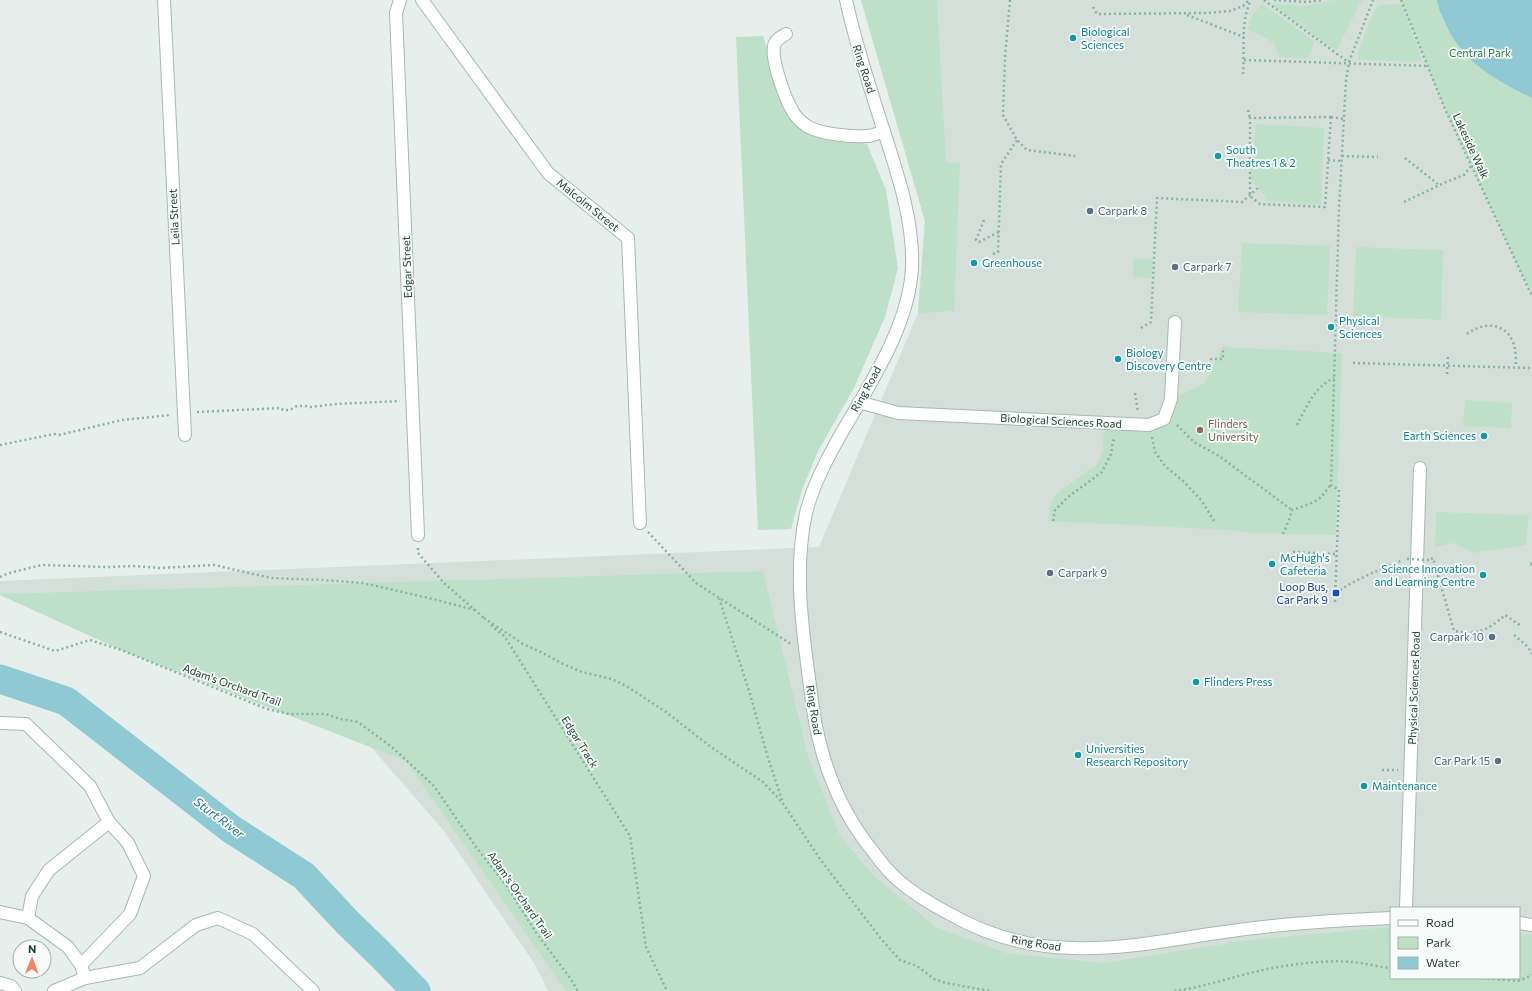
<svg xmlns="http://www.w3.org/2000/svg" width="1532" height="991" font-family="Commissioner,sans-serif">
  <rect width="100%" height="100%" fill="#e6efeb"/>
  <path fill="#d4dfda" fill-rule="evenodd" d="M861 0H1532V991H548L534 963 443 830 365 740 0 595V581L819 547 918 313 925 221ZM1391 908H1519V978H1391Z"/>
  <g fill="#bfe0c8">
    <polygon points="861,0 937,0 946,162 960,163 954,311 918,313 925,221"/>
    <polygon points="1334,0 1362,0 1336,51 1274,6 1273,4 1305,6"/>
    <polygon points="1401,0 1532,0 1532,296 1445,109"/>
    <path d="M1263 4 1314 41 1312 51 1306 59 1279 57C1278 41 1261 35 1248 30 1249 20 1254 10 1263 4Z"/>
    <polygon points="1401,4 1422,59 1418,62 1358,60 1358,52 1376,7 1383,5"/>
    <polygon points="763,36 790,119 806,132 867,144 886,190 898,268 885,317 854,388 818,451 802,490 791,529 758,530 736,37"/>
    <polygon points="1256,124 1324,128 1321,205 1265,201 1265,196 1250,178"/>
    <polygon points="1242,243 1330,246 1327,315 1238,312"/>
    <polygon points="1356,247 1443,250 1441,320 1353,316"/>
    <polygon points="1134,258 1153,259 1151,278 1133,277"/>
    <polygon points="1223,347 1342,353 1336,535 1253,533 1229,530 1049,521 1050,505 1056,494 1097,464 1103,451 1104,423 1164,419 1171,399 1205,383"/>
    <polygon points="1465,400 1512,403 1511,428 1463,426"/>
    <polygon points="1436,512 1529,515 1526,545 1473,553 1454,543 1435,547"/>
    <polygon points="763,571 808,756 840,836 875,877 936,927 1006,953 1102,963 1249,940 1377,928 1391,928 1391,978 1519,978 1519,934 1532,935 1532,991 566,991 406,761 121,650 0,595 0,594"/>
  </g>
  <path fill="#8ec9d4" d="M1437 0H1532V98C1495 80 1460 61 1444 20 1441 14 1438 7 1437 0Z"/>
  <g fill="none" stroke-linecap="round" stroke-linejoin="round">
    <polyline stroke="#8ec9d4" stroke-width="29" points="0,679 66,701 231,829 304,876 347,922 380,954 416,991"/>
    <defs>
      <g id="minor">
        <polyline points="164,0 185,435"/>
        <polyline points="400,0 396,13 418,535"/>
        <polyline points="422,0 548,173 628,238 640,523"/>
        <path d="M846 0C855 40 867 79 880 119 895 167 914 217 912 268 909 326 870 384 841 434 827 459 813 485 806 513 792 578 805 644 813 709 821 762 840 812 875 854 882 864 890 873 899 881 914 894 931 904 948 913 986 935 1028 947 1072 948 1123 950 1174 939 1224 932 1280 924 1335 920 1391 918"/>
        <path d="M786 34C781 37 775 40 774 46 771 60 785 98 792 110 795 117 801 122 807 126 819 134 851 137 867 136 872 136 879 133 884 131"/>
        <polyline points="859,402 898,413 1149,425 1164,419 1171,399 1175,322"/>
        <polyline points="0,723 26,724 90,786 109,822 128,843 144,876 130,914 81,965"/>
        <polyline points="1406,908 1420,468"/>
        <polyline points="0,912 28,918 68,947 81,965 85,978 54,991"/>
        <polyline points="28,918 32,896 49,870 109,822"/>
        <polyline points="1519,923 1532,925"/>
        <polyline points="85,978 140,968 196,925 218,918 253,934 313,991"/>
        <polyline points="0,983 11,986 15,991"/>
      </g>
    </defs>
    <use href="#minor" stroke="#a8b8b2" stroke-width="14"/>
    <g stroke="#86b3a5" stroke-width="2.5" stroke-dasharray="2 3" stroke-linecap="butt">
      <polyline points="1010,0 1005,57 1003,115 1017,140 1027,150 1075,156"/>
      <polyline points="1264,0 1348,62"/>
      <polyline points="1274,0 1306,2 1323,0"/>
      <polyline points="1401,0 1445,109 1532,296"/>
      <polyline points="1093,7 1097,14 1207,13 1230,11 1243,6 1249,0"/>
      <polyline points="1187,15 1244,37"/>
      <polyline points="1244,60 1428,66"/>
      <path d="M1243 74C1245 50 1240 22 1251 0"/>
      <polyline points="1248,110 1250,118"/>
      <polygon points="1331,117 1325,207 1260,204 1250,196 1250,118"/>
      <polyline points="1331,117 1344,119"/>
      <polyline points="1342,156 1378,157"/>
      <polyline points="1405,158 1439,185"/>
      <polyline points="1328,160 1341,161"/>
      <polyline points="1404,202 1444,183 1464,175 1471,166"/>
      <polyline points="984,220 976,240 979,242 999,232"/>
      <polyline points="993,254 998,252 1001,164 1017,140"/>
      <polyline points="1141,328 1151,322 1157,198 1242,202 1258,188"/>
      <path d="M1467 334C1481 323 1503 321 1512 340 1516 348 1516 358 1516 367"/>
      <polyline points="1353,363 1532,368"/>
      <polyline points="1185,368 1210,370 1211,359 1223,359 1223,347"/>
      <polyline points="1135,393 1138,412"/>
      <polyline points="197,412 281,408 283,410 290,410 297,406 305,406 311,407 336,404 400,401"/>
      <polyline points="1177,425 1194,442 1219,456 1292,510"/>
      <path d="M1297 425C1306 408 1315 386 1334 378"/>
      <polyline points="1152,437 1155,452 1165,466 1183,481 1201,500 1214,521"/>
      <polyline points="0,445 54,434 59,435 122,420 170,415"/>
      <polyline points="1053,521 1055,510 1068,497 1102,472 1111,454 1113,441 1116,438"/>
      <polyline points="648,532 696,583 791,644"/>
      <path d="M1283 534 1289 520 1292 510C1301 507 1312 504 1320 498 1324 495 1326 489 1331 485"/>
      <polyline points="418,548 418,553 444,583 485,619"/>
      <polyline points="1293,552 1337,554"/>
      <path d="M1431 559 1433 558 1454 631C1478 635 1487 631 1505 615L1521 626"/>
      <polyline points="1530,564 1532,564"/>
      <polyline points="0,577 9,573 42,565 107,567 133,566 161,568 214,565 271,578 322,580 363,583 433,599 475,610"/>
      <path d="M1336 593C1357 578 1380 570 1403 560"/>
      <polyline points="719,598 750,694 768,758 782,800"/>
      <polyline points="1335,602 1339,490 1331,485 1339,208 1346,80 1349,62 1373,0"/>
      <polyline points="484,618 523,644 543,653 561,663 582,672 612,679 628,687 666,712 711,747 763,782 782,802 820,859 882,940 900,960 917,966 934,979 946,983 990,991"/>
      <polyline points="491,625 505,637 630,836 646,947 667,991"/>
      <polyline points="0,632 55,651 90,640 121,650 267,709 289,714 326,714 340,719 358,722 393,748 434,786 476,847 508,888 537,934 570,978 578,991"/>
      <polyline points="1514,635 1528,647 1532,654"/>
      <polyline points="1382,770 1398,770"/>
      <polyline points="1483,978 1518,981 1532,975"/>
      <path d="M1174 991C1210 986 1243 973 1278 967 1302 963 1328 960 1352 962 1365 963 1378 967 1391 968"/>
    </g>
    <use href="#minor" stroke="#fff" stroke-width="12"/>
    <g stroke="#86b3a5" stroke-width="2.5" stroke-dasharray="2 3" stroke-linecap="butt">
      <polyline points="1447,374 1448,357"/>
      <polyline points="1407,559 1429,560"/>
    </g>
  </g>
  <g fill="#0f9aa8" stroke="#f7fbf9" stroke-width="1.5">
    <circle cx="1073" cy="38" r="4"/>
    <circle cx="1218" cy="156" r="4"/>
    <circle cx="974" cy="263" r="4"/>
    <circle cx="1331" cy="327" r="4"/>
    <circle cx="1118" cy="359" r="4"/>
    <circle cx="1484" cy="436" r="4"/>
    <circle cx="1272" cy="564" r="4"/>
    <circle cx="1483" cy="575" r="4"/>
    <circle cx="1196" cy="682" r="4"/>
    <circle cx="1078" cy="755" r="4"/>
    <circle cx="1364" cy="786" r="4"/>
  </g>
  <g fill="#5c6f8a" stroke="#f7fbf9" stroke-width="1.5">
    <circle cx="1090" cy="211" r="4"/>
    <circle cx="1175" cy="267" r="4"/>
    <circle cx="1050" cy="573" r="4"/>
    <circle cx="1492" cy="637" r="4"/>
    <circle cx="1498" cy="761" r="4"/>
  </g>
  <circle fill="#8d6e63" stroke="#f7fbf9" stroke-width="1.5" cx="1200" cy="430" r="4"/>
  <rect fill="#1a4fb4" stroke="#f7fbf9" stroke-width="1.5" x="1332" y="589" width="8" height="8" rx="2"/>
  <g text-anchor="middle" stroke-width="3.5" stroke-linejoin="round" paint-order="stroke">
    <g font-size="11" fill="#0d838f" stroke="#f7fbf9" text-anchor="start">
      <text x="1081" y="36">Biological<tspan x="1081" dy="13">Sciences</tspan></text>
      <text x="1226" y="154">South<tspan x="1226" dy="13">Theatres 1 &amp; 2</tspan></text>
      <text x="982" y="267">Greenhouse</text>
      <text x="1339" y="325">Physical<tspan x="1339" dy="13">Sciences</tspan></text>
      <text x="1126" y="357">Biology<tspan x="1126" dy="13">Discovery Centre</tspan></text>
      <text x="1476" y="440" text-anchor="end">Earth Sciences</text>
      <text x="1280" y="562">McHugh's<tspan x="1280" dy="13">Cafeteria</tspan></text>
      <text x="1475" y="573" text-anchor="end">Science Innovation<tspan x="1475" dy="13">and Learning Centre</tspan></text>
      <text x="1204" y="686">Flinders Press</text>
      <text x="1086" y="753">Universities<tspan x="1086" dy="13">Research Repository</tspan></text>
      <text x="1372" y="790">Maintenance</text>
    </g>
    <g font-size="11" fill="#2d7a4b" stroke="#f7fbf9">
      <text x="1480" y="57">Central Park</text>
    </g>
    <g font-size="11" fill="#24423a" stroke="#f7fbf9">
      <text transform="translate(864 69) rotate(72)" y="4">Ring Road</text>
      <text transform="translate(1471 146) rotate(65)" y="4">Lakeside Walk</text>
      <text transform="translate(588 205) rotate(39)" y="4">Malcolm Street</text>
      <text transform="translate(174 217) rotate(-93)" y="4">Leila Street</text>
      <text transform="translate(407 267) rotate(-92)" y="4">Edgar Street</text>
      <text transform="translate(866 389) rotate(-61)" y="4">Ring Road</text>
      <text transform="translate(1061 421) rotate(3)" y="4">Biological Sciences Road</text>
      <text transform="translate(232 685) rotate(20)" y="4">Adam's Orchard Trail</text>
      <text transform="translate(1414 688) rotate(-88)" y="4">Physical Sciences Road</text>
      <text transform="translate(814 710) rotate(81)" y="4">Ring Road</text>
      <text transform="translate(580 742) rotate(58)" y="4">Edgar Track</text>
      <text transform="translate(520 895) rotate(55)" y="4">Adam's Orchard Trail</text>
      <text transform="translate(1036 943) rotate(9)" y="4">Ring Road</text>
    </g>
    <g font-size="11" fill="#4e5e75" stroke="#f7fbf9" text-anchor="start">
      <text x="1098" y="215">Carpark 8</text>
      <text x="1183" y="271">Carpark 7</text>
      <text x="1058" y="577">Carpark 9</text>
      <text x="1484" y="641" text-anchor="end">Carpark 10</text>
      <text x="1490" y="765" text-anchor="end">Car Park 15</text>
    </g>
    <g font-size="11" fill="#785e54" stroke="#f7fbf9" text-anchor="start">
      <text x="1208" y="428">Flinders<tspan x="1208" dy="13">University</tspan></text>
    </g>
    <g font-size="11" fill="#164399" stroke="#f7fbf9" text-anchor="end">
      <text x="1328" y="591">Loop Bus,<tspan x="1328" dy="13">Car Park 9</tspan></text>
    </g>
    <g font-size="12" font-style="italic" fill="#1c6f80" stroke="#f7fbf9">
      <text transform="translate(219 818) rotate(37)" y="4">Sturt River</text>
    </g>
  </g>
  <rect x="1390" y="907" width="130" height="72" fill="#f7fbf9" stroke="#a3b1ad"/>
  <rect x="1398" y="920" width="20" height="6" fill="#ffffff" stroke="#a3b1ad"/>
  <text x="1426" y="927" font-size="12" fill="#24423a">Road</text>
  <rect x="1398" y="937" width="20" height="12" fill="#bfe0c8" stroke="#a3b1ad"/>
  <text x="1426" y="947" font-size="12" fill="#24423a">Park</text>
  <rect x="1398" y="957" width="20" height="12" fill="#8ec9d4" stroke="#a3b1ad"/>
  <text x="1426" y="967" font-size="12" fill="#24423a">Water</text>
  <g transform="translate(32 959) rotate(1)"><circle r="19" fill="#f7fbf9" stroke="#a3b1ad"/>
  <path d="M0-3L7 15L0 10L-7 15Z" fill="#f4845f"/>
  <text y="-6" font-size="11" font-weight="bold" text-anchor="middle" fill="#24423a">N</text>
  </g>
</svg>
